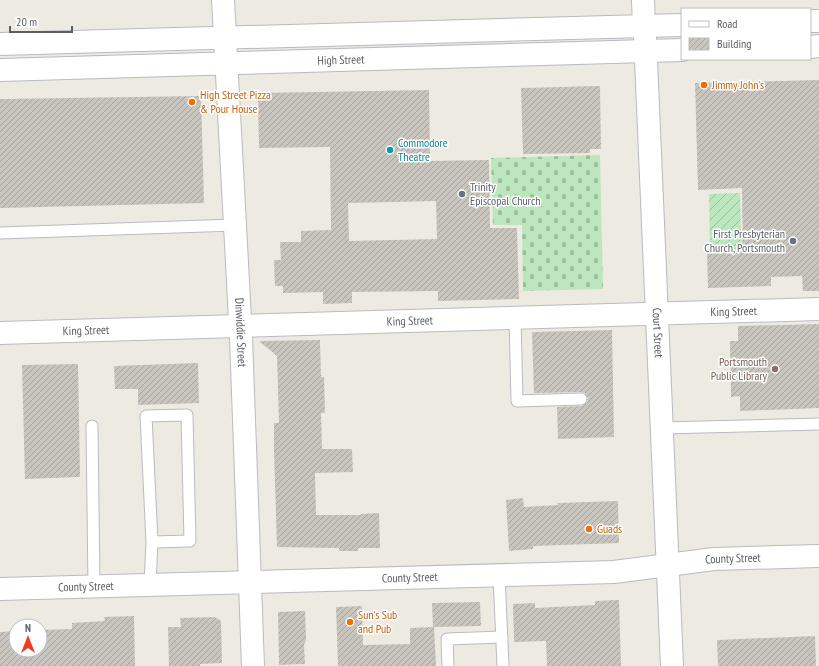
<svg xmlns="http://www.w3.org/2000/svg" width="819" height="666" font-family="'PT Sans Narrow',sans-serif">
  <defs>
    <pattern id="cemetery-stones" width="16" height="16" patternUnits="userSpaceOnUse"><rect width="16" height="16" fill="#bce6bd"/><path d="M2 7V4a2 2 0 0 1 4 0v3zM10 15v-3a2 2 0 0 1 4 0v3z" fill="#9cbe9d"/></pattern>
    <pattern id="garden-furrows" width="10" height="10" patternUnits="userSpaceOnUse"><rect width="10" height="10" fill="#bce6bd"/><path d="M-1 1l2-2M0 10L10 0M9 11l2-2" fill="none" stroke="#9cbe9d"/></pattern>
    <pattern id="building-hatch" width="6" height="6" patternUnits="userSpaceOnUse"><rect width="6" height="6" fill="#c8c5be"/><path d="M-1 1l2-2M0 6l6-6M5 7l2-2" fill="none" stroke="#a5a39e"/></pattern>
  </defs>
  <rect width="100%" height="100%" fill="#edebe1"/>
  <polygon fill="url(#cemetery-stones)" points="600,155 603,289 523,291 522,225 493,225 491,158"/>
  <polygon fill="url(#garden-furrows)" points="740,193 741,233 766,232 766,249 710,251 709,194"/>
  <g fill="url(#building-hatch)" fill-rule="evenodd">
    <polygon points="819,80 819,291 803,291 802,276 771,277 771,286 708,288 707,252 743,251 742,188 698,190 695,83"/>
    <polygon points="600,86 601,149 590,149 590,153 523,154 521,88"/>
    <path d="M429 90 430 161 489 160 490 228H517L519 299 438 301V291L352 292V303L323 304V292L283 293V286H275L274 260H281L280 242H301V231L331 230 330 147 259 148 258 93ZM436 201 437 239 349 241 348 203Z"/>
    <polygon points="201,96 204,203 0,208 0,99"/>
    <polygon points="819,324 819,408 740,411 740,396 731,397 730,341 738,341 738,326"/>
    <polygon points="612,330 614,437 558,439 557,407 582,406 587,403 588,398 585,393 581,392 534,393 532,332"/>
    <polygon points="320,340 321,377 324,377 325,413 321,413 322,449 352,449 353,472 315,473 316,515 361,515 361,514 379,513 380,548 358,548 358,551 339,551 339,548 334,548 334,546 333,548 277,547 274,450 274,423 279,423 277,356 259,341"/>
    <polygon points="198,363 199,403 138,405 138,389 115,389 114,366"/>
    <polygon points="78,364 80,477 25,479 22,365"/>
    <polygon points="523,498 524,507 558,505 558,503 618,501 619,543 533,546 533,549 509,551 506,500"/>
    <polygon points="619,600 621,666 547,666 546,641 514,642 513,604 535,603 535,608 595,605 595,601"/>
    <polygon points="480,602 481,626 434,627 436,666 338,666 336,607 362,606 363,645 410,644 410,628 433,627 432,603"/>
    <polygon points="305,611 306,640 304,645 305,664 279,665 278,612"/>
    <polygon points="134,616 135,666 0,666 0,632 16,631 16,650 40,650 40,630 72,629 72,623 105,621 104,617"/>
    <polygon points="215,617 221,621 222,663 200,664 200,666 169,666 168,627 181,627 180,618"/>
    <polygon points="815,636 816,666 718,666 717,640"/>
  </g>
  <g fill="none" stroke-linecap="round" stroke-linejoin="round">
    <defs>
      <g id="service">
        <polyline points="0,233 235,225"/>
        <polyline points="515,318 517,401 581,399"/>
        <polyline points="92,426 94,586"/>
        <polyline points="662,428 819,424"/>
        <polyline points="499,575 503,666"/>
        <polyline points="150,584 152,542 146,416 187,415 190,541 152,542"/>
        <polyline points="448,666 447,639 502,637"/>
      </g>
      <g id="minor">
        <path id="s1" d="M223 0 241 338 253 666"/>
        <path id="s2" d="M0 333 819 309"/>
      </g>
      <g id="tertiary">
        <polyline points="643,0 644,26"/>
        <path id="s3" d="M0 589 614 572 714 559 819 556"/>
      </g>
      <g id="secondary">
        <polyline points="810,21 819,21"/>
        <path id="s4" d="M645 37 672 666"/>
        <polyline points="0,44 682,25"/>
        <polyline points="810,47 819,46"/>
        <path id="s5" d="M0 70 682 50"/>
      </g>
    </defs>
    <use href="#service" stroke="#b9bbc1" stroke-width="13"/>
    <use href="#minor" stroke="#b9bbc1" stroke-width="24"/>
    <use href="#tertiary" stroke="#b9bbc1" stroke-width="24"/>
    <use href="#secondary" stroke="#b7bac0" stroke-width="24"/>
    <use href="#service" stroke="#fff" stroke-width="11"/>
    <use href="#minor" stroke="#fff" stroke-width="22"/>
    <use href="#tertiary" stroke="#fff" stroke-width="22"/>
    <use href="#secondary" stroke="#fff" stroke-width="22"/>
  </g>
  <g fill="#e8710a" stroke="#fff" stroke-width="1.5">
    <circle cx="704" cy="85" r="4"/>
    <circle cx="192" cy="102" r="4"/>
    <circle cx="589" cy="529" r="4"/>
    <circle cx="350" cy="622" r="4"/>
  </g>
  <circle fill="#0f9aa8" stroke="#fff" stroke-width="1.5" cx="390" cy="150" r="4"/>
  <g fill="#6b7280" stroke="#fff" stroke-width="1.5">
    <circle cx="462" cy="194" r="4"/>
    <circle cx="793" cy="241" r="4"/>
  </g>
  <circle fill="#8d6e63" stroke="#fff" stroke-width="1.5" cx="775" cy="369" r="4"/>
  <g text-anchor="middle" stroke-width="3" stroke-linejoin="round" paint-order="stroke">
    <g font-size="12" fill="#5a5d63" stroke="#fff">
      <text dy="4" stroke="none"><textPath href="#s5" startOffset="341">High Street</textPath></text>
      <text dy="4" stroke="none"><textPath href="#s2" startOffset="734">King Street</textPath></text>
      <text dy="4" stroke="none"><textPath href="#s2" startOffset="410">King Street</textPath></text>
      <text dy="4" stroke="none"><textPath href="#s2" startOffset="86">King Street</textPath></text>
      <text dy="4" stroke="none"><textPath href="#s1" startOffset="333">Dinwiddie Street</textPath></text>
      <text dy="4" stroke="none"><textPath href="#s4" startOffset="296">Court Street</textPath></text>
      <text dy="4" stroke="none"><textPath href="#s3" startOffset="734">County Street</textPath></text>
      <text dy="4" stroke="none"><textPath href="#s3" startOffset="410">County Street</textPath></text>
      <text dy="4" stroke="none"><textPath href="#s3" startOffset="86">County Street</textPath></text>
    </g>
    <g font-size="12" fill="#c56008" stroke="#fff" text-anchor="start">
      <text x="712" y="89">Jimmy John's</text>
      <text x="200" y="99">High Street Pizza<tspan x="200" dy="14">&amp; Pour House</tspan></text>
      <text x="597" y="533">Guads</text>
      <text x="358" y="619">Sun's Sub<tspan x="358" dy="14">and Pub</tspan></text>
    </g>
    <g font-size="12" fill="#0d838f" stroke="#fff" text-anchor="start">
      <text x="398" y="147">Commodore<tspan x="398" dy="14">Theatre</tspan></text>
    </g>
    <g font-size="12" fill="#5b616d" stroke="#fff" text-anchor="start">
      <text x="470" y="191">Trinity<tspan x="470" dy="14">Episcopal Church</tspan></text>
      <text x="785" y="238" text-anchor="end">First Presbyterian<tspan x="785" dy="14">Church, Portsmouth</tspan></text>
    </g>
    <g font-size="12" fill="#785e54" stroke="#fff" text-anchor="end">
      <text x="767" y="366">Portsmouth<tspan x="767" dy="14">Public Library</tspan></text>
    </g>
  </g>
  <rect x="681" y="8" width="130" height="52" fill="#ffffff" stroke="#bdbec1"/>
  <rect x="689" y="21" width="20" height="6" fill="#ffffff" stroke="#bdbec1"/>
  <text x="717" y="28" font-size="12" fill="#5a5d63">Road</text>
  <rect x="689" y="38" width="20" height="12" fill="url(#building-hatch)" stroke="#bdbec1"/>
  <text x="717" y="48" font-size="12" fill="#5a5d63">Building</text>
  <g transform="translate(28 638)"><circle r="19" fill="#ffffff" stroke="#bdbec1"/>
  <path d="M0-3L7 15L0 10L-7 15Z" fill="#ee3b26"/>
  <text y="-6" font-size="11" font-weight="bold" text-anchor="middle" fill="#5a5d63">N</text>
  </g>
  <path d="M10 26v6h62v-6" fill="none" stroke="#5a5d63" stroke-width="2"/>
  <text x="16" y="26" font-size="12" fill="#5a5d63" stroke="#ffffff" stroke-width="3" paint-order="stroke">20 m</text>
</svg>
